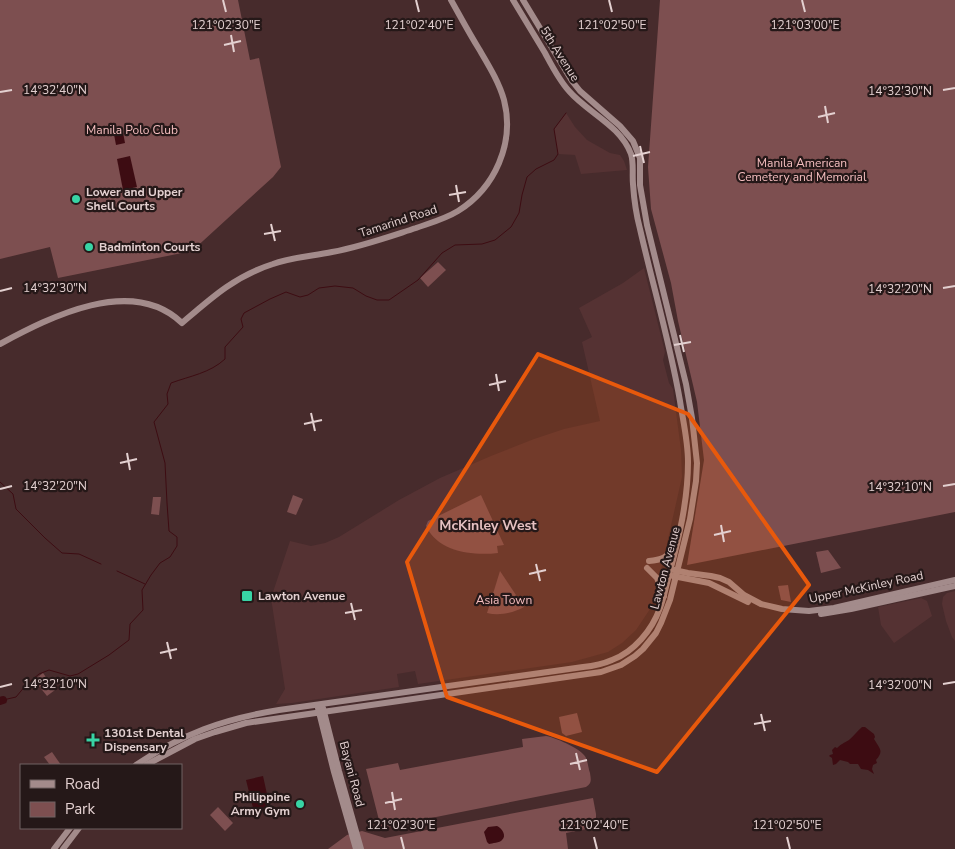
<svg xmlns="http://www.w3.org/2000/svg" width="955" height="849" font-family="'Nunito Sans',sans-serif">
  <rect width="100%" height="100%" fill="#472b2c"/>
  <g fill="#553233">
    <polygon points="566,113 575,127 587,140 610,153 620,155 624,161 627,170 581,174 575,155 558,154 554,129"/>
    <polygon points="644,268 665,352 663,360 669,383 673,389 681,450 682,477 656,592 650,609 636,630 622,643 608,652 572,662 418,684 415,671 397,674 399,687 292,703 276,704 285,689 271,598 290,541 311,546 325,543 339,537 399,500 440,478 491,456 534,439 564,429 600,421 582,342 592,337 579,308 623,283"/>
    <polygon points="955,591 955,641 952,637 946,621 942,604 943,597 947,593"/>
    <polygon points="921,598 927,601 932,616 894,643 881,625 878,607"/>
  </g>
  <g fill="#7d4f50">
    <polygon points="0,0 238,0 250,60 259,58 281,167 273,177 192,251 58,278 50,247 0,259"/>
    <polygon points="660,0 955,0 955,512 687,565 704,460 697,402 678,321 671,283 651,209 648,167"/>
    <polygon points="438,262 446,270 428,287 420,278"/>
    <polygon points="293,495 303,499 296,515 287,512"/>
    <path d="M481 495 504 545 497 546 498 553C473 556 438 552 426 526L428 521Z"/>
    <polygon points="153,497 161,497 159,515 151,514"/>
    <polygon points="828,550 841,568 821,573 816,552"/>
    <path d="M500 571 524 607C513 613 499 616 487 613Z"/>
    <polygon points="788,585 791,602 781,600 778,586"/>
    <polygon points="43,673 55,690 47,696 34,680"/>
    <polygon points="577,713 582,732 566,736 562,733 559,717"/>
    <path d="M546 736C554 737 579 748 584 755 588 759 588 768 590 773 591 780 592 783 586 787L381 828 366 769 398 763 400 770 523 747 522 739Z"/>
    <polygon points="52,752 61,765 50,765 44,757"/>
    <polygon points="593,798 596,814 596,827 566,833 568,849 328,849 347,835 362,831 385,838"/>
    <polygon points="218,807 233,823 225,831 210,815"/>
  </g>
  <g fill="#3d0c12">
    <polygon points="122,127 125,143 116,145 113,129"/>
    <polygon points="130,156 137,187 123,190 117,159"/>
    <path d="M862 727H865L874 734 875 737 874 739C880 749 884 751 876 760L877 763 873 765 872 769 874 774 868 770 861 769 858 764H850L848 762 840 760 836 764 833 765 832 758 829 756 830 755 833 754 832 750 835 747 837 748C841 744 844 743 849 740 854 736 857 731 862 727Z"/>
    <polygon points="263,776 270,808 254,812 246,780"/>
    <path d="M497 826C502 828 507 836 502 840 500 843 492 843 489 844L487 842 484 832 488 827Z"/>
  </g>
  <g fill="none" stroke-linecap="round" stroke-linejoin="round">
    <g stroke="#3d0c12" stroke-width="1">
      <polyline points="0,482 13,494 16,509 45,538 62,553 79,554 101,564"/>
      <polyline points="117,571 145,584"/>
      <path d="M3 700 16 697 26 685 39 674 49 670 70 676 78 674 109 655 129 640 130 624 143 610 142 590 151 575 160 563 170 557 177 546V537L169 531 167 503 165 463 154 422 168 404 167 394 171 383C190 376 210 373 225 359V347L243 327 241 319 244 313 270 299 286 292 300 297 308 295 319 288 335 286 353 288 366 296 377 300H389L418 280 442 253 455 245 482 244 495 240 511 227 519 213 522 195 527 177 536 169 554 160 558 154 554 129 566 113"/>
    </g>
    <polyline stroke="#3d0c12" stroke-width="8" points="0,701 3,700"/>
    <g stroke="#a38b8b" stroke-width="6">
      <path d="M0 344C50 317 132 275 182 323 211 298 235 276 273 264 292 257 313 256 332 252 360 247 388 237 416 228 430 223 445 219 458 211 495 188 515 143 504 100 499 82 489 66 479 49 469 33 460 16 451 0"/>
      <path d="M649 561C660 560 668 558 674 547"/>
      <polyline points="647,568 657,578 664,596"/>
      <polyline points="674,570 688,573 711,576 720,578 729,582 744,595 761,604 782,609 809,611 834,608 955,580"/>
      <polyline points="673,576 709,583 748,602"/>
      <polyline points="821,614 851,609 955,586"/>
      <polyline points="318,708 334,772 356,849"/>
      <polyline points="323,708 339,771 361,849"/>
      <path d="M136 765C182 734 223 719 279 710L583 667C593 666 603 664 612 660 634 652 652 630 660 608 664 597 666 586 669 575 679 538 688 500 688 462 688 441 683 421 680 401 670 343 653 286 640 229 636 214 634 199 633 184 632 174 634 163 631 154 620 125 588 113 569 91 559 80 552 66 545 53 534 35 524 18 513 0"/>
      <polyline points="146,765 195,739 215,732 246,723 601,672 621,665 635,656 643,649 656,633 661,623 670,600 690,519 696,481 697,463 692,418 686,384 647,225 640,185 640,158 633,141 620,126 580,91 572,81 523,0"/>
      <polyline points="54,849 70,828"/>
      <polyline points="63,849 79,828"/>
    </g>
  </g>
  <path fill="#e8590c" fill-opacity="0.2" stroke="#e8590c" stroke-width="4" stroke-linejoin="round" d="M538 354 688 414 809 585 657 772 447 697 407 562Z"/>
  <path fill="none" stroke="#e3d0d0" stroke-width="2" d="M223 0 226 12M416 0 419 12M609 0 612 12M802 0 805 12M231 35 234 52M224 45 241 41M943 90 955 88M0 92 12 90M825 106 828 123M818 117 835 113M640 146 644 163M633 156 650 152M456 185 459 202M449 195 466 192M271 224 275 241M264 234 281 231M943 288 955 286M0 291 12 288M680 335 684 352M674 345 691 342M496 374 499 391M489 385 506 381M311 413 315 431M304 424 322 420M127 453 130 470M120 463 137 459M943 486 955 484M0 489 12 486M721 525 724 542M714 535 731 531M536 564 540 581M529 574 546 570M351 603 355 620M345 613 362 610M167 642 171 659M160 653 177 649M943 684 955 682M0 687 12 684M761 714 765 731M754 724 771 721M576 753 580 770M570 764 587 760M392 792 395 810M385 803 402 799M401 837 404 849M594 837 597 849M787 837 790 849"/>
  <g fill="#38d4a5" stroke="#251818" stroke-width="2">
    <circle cx="76" cy="199" r="5"/>
    <circle cx="89" cy="247" r="5"/>
    <rect x="241" y="590" width="12" height="12" rx="2.5"/>
    <path d="M90.5 732.5h5v5h5v5h-5v5h-5v-5h-5v-5h5z"/>
    <circle cx="300" cy="804" r="5"/>
  </g>
  <g text-anchor="middle" stroke-width="4.5" stroke-linejoin="round" paint-order="stroke">
    <g font-size="12" fill="#e3d0d0" stroke="#251818">
      <text transform="translate(560 54) rotate(58)" y="4">5th Avenue</text>
      <text transform="translate(398 221) rotate(-18)" y="4">Tamarind Road</text>
      <text transform="translate(665 568) rotate(-75)" y="4">Lawton Avenue</text>
      <text transform="translate(866 587) rotate(-12)" y="4">Upper McKinley Road</text>
      <text transform="translate(352 774) rotate(75)" y="4">Bayani Road</text>
    </g>
    <g font-size="12" fill="#f6bfc0" stroke="#251818">
      <text x="132" y="134">Manila Polo Club</text>
      <text x="802" y="167">Manila American<tspan x="802" dy="14">Cemetery and Memorial</tspan></text>
      <text x="504" y="604">Asia Town</text>
    </g>
    <g font-size="12" font-weight="bold" fill="#e3d0d0" stroke="#251818" text-anchor="start">
      <text x="86" y="196">Lower and Upper<tspan x="86" dy="14">Shell Courts</tspan></text>
      <text x="99" y="251">Badminton Courts</text>
      <text x="258" y="600">Lawton Avenue</text>
      <text x="104" y="737">1301st Dental<tspan x="104" dy="14">Dispensary</tspan></text>
      <text x="290" y="801" text-anchor="end">Philippine<tspan x="290" dy="14">Army Gym</tspan></text>
    </g>
    <g font-size="14" font-weight="bold" fill="#e7c2c2" stroke="#251818">
      <text x="488" y="530">McKinley West</text>
    </g>
  </g>
  <g font-size="12" text-anchor="middle" fill="#e3d0d0" stroke="#251818" stroke-width="4.5" stroke-linejoin="round" paint-order="stroke">
    <text x="226" y="29">121°02'30"E</text>
    <text x="419" y="29">121°02'40"E</text>
    <text x="612" y="29">121°02'50"E</text>
    <text x="805" y="29">121°03'00"E</text>
    <text x="55" y="94">14°32'40"N</text>
    <text x="900" y="95">14°32'30"N</text>
    <text x="55" y="292">14°32'30"N</text>
    <text x="900" y="293">14°32'20"N</text>
    <text x="55" y="490">14°32'20"N</text>
    <text x="900" y="491">14°32'10"N</text>
    <text x="55" y="688">14°32'10"N</text>
    <text x="900" y="689">14°32'00"N</text>
    <text x="401" y="829">121°02'30"E</text>
    <text x="594" y="829">121°02'40"E</text>
    <text x="787" y="829">121°02'50"E</text>
  </g>
  <rect x="20" y="764" width="162" height="65" fill="#251818" stroke="#716262"/>
  <rect x="30" y="780" width="25" height="8" fill="#a38b8b" stroke="#716262"/>
  <text x="65" y="789" font-size="15" fill="#e3d0d0">Road</text>
  <rect x="30" y="802" width="25" height="15" fill="#7d4f50" stroke="#716262"/>
  <text x="65" y="814" font-size="15" fill="#e3d0d0">Park</text>
</svg>
